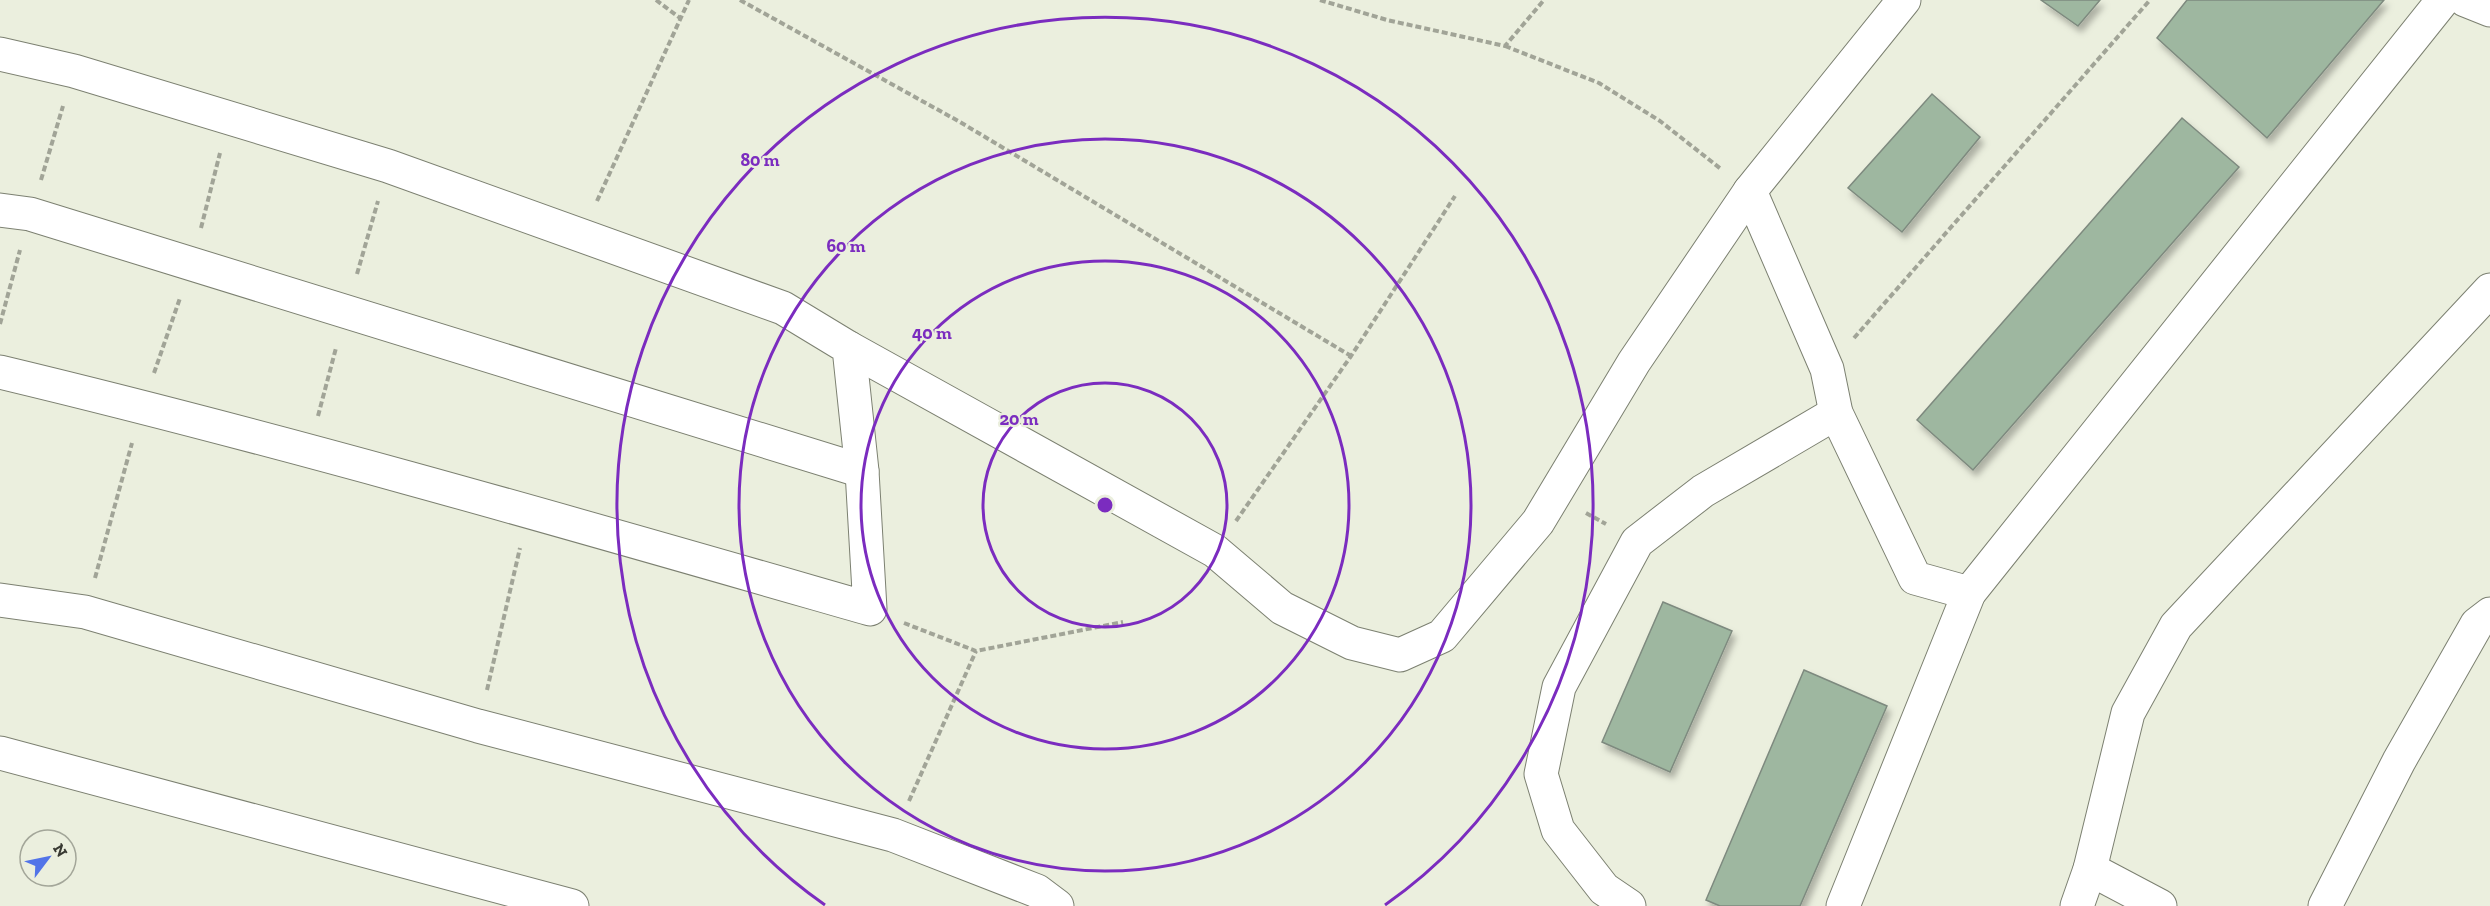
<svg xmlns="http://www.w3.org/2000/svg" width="2490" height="906" font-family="'Zilla Slab',serif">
  <defs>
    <filter id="shadow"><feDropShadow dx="3.5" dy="6" stdDeviation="3" flood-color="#0004"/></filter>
  </defs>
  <rect width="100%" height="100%" fill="#ebefde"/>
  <g fill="#9eb7a0" stroke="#7e8a7f" stroke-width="1.5" filter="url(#shadow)">
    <polygon points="2041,0 2100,0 2078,26"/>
    <polygon points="2187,0 2384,0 2267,138 2157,38"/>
    <polygon points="1932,94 1980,137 1902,232 1848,188"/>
    <polygon points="2182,118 2239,167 1973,470 1917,420"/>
    <polygon points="1663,602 1732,631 1670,772 1602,742"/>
    <polygon points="1804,670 1887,706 1800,906 1720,906 1706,900"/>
  </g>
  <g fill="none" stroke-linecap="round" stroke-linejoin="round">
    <defs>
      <g id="street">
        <polyline points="1904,0 1750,191 1827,369 1836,413 1915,578 1969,593"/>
        <polyline points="2465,0 2490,10"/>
        <path d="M0 54 74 71 388 166 783 308 849 348 862 471 870 609C581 526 292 442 0 372"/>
        <polyline points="0,210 30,214 862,471"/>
        <polyline points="849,348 1215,551 1282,608 1352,643 1400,655 1442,636 1538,522 1634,362 1750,191"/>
        <polyline points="0,600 85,612 478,726 893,835 1037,891 1057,906"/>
        <polyline points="0,753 572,906"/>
        <polyline points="2090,869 2160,906"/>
        <polyline points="1629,906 1604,889 1558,830 1541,774 1559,687 1637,542 1703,491 1836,413"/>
        <polyline points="1843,906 1969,593 2443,0"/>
        <polyline points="2077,906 2090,869 2128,713 2176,626 2490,290"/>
        <polyline points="2325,906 2399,761 2477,624 2490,614"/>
      </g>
    </defs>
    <use href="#street" stroke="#7c8071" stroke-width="35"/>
    <g stroke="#a1a497" stroke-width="4" stroke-dasharray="6 3" stroke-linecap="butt">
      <polyline points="656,0 680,18"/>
      <polyline points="740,0 960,122 1351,356"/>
      <polyline points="1320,0 1387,20 1505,46 1544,0"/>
      <polyline points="1505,46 1599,83 1660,121 1721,169"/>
      <polyline points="41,180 63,106"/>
      <polyline points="597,201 689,0"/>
      <polyline points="201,228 220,153"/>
      <polyline points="357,274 378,201"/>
      <polyline points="0,324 20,250"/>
      <polyline points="1854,338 2150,0"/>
      <polyline points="154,373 180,298"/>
      <polyline points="318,416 336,348"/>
      <polyline points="1586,513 1606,524"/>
      <polyline points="1236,521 1351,356 1455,196"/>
      <polyline points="95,578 132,443"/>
      <polyline points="904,623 976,651 1123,622"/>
      <polyline points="487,690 520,548"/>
      <polyline points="909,801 976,651"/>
    </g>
    <use href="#street" stroke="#fff" stroke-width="33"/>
  </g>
  <g fill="none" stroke="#7b2cbf" stroke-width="3">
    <circle cx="1105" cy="505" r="122"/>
    <circle cx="1105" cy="505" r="244"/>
    <circle cx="1105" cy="505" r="366"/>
    <path d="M825 905A488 488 0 1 1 1385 905"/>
  </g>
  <circle cx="1105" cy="505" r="9" fill="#7b2cbf" stroke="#ebefde" stroke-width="3"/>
  <g font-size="18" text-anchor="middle" font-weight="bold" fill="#7b2cbf" stroke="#ebefde" stroke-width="4.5" stroke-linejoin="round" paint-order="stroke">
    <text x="760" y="166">80 m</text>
    <text x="846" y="252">60 m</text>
    <text x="932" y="339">40 m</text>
    <text x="1019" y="425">20 m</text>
  </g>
  <g transform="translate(48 858) rotate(58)"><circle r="28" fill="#ebefde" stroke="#a3a699" stroke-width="1.5"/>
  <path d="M0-4.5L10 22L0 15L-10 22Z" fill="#5274e8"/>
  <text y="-9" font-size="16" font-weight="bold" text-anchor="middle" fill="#383932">N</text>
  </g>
</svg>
